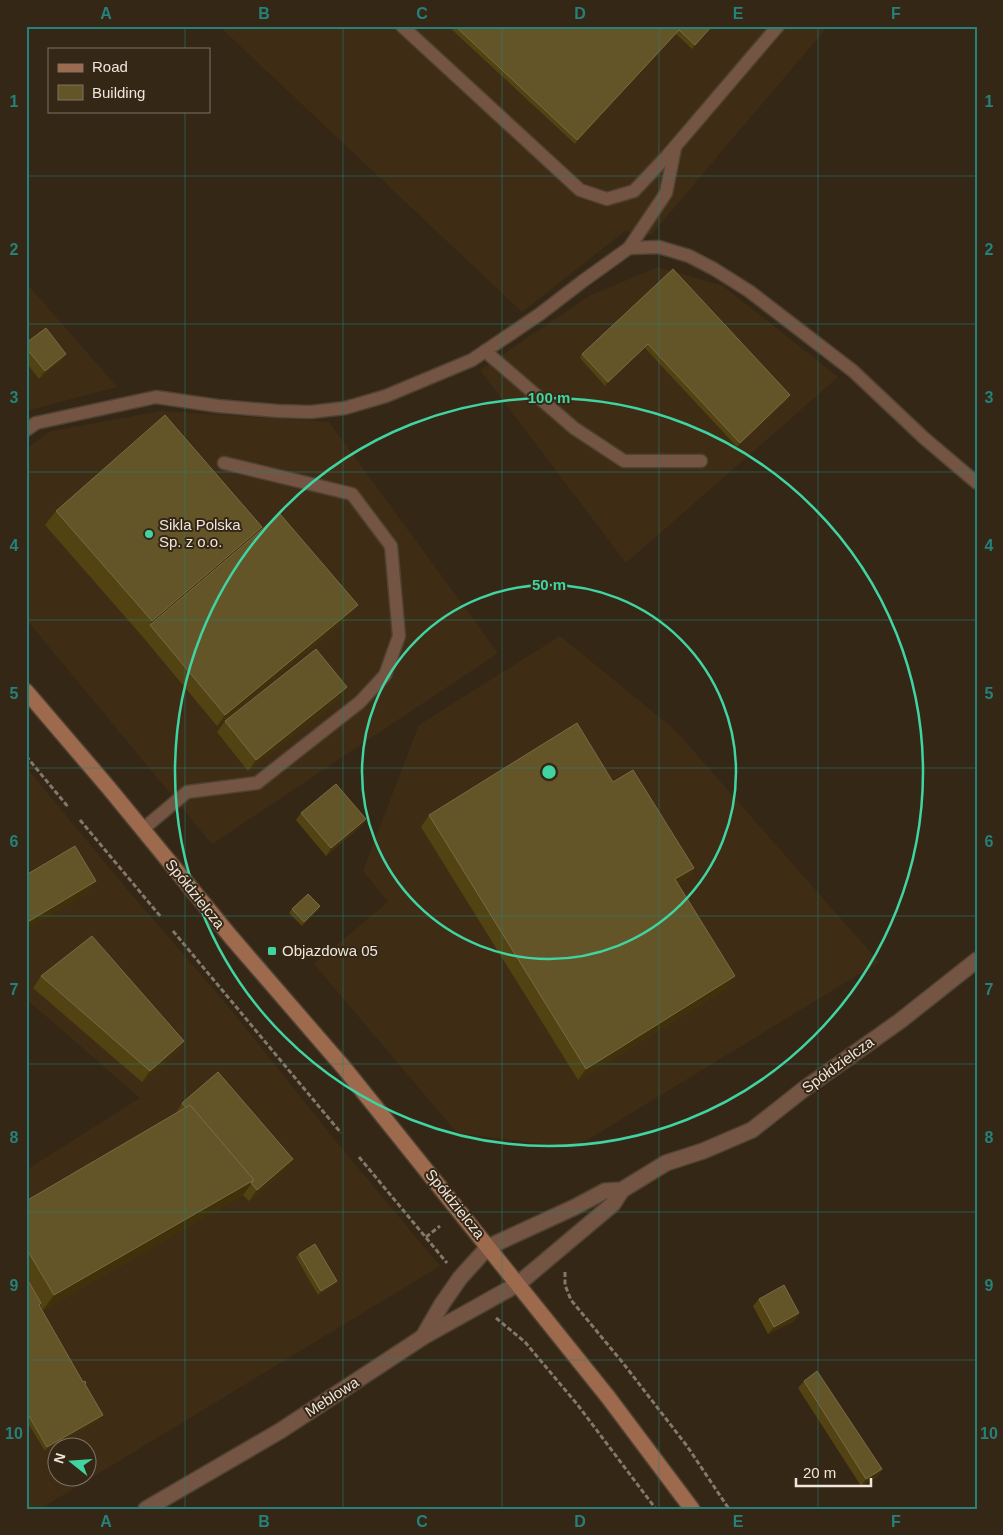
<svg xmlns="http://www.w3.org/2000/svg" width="1003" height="1535" font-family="Helvetica,sans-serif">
  <rect width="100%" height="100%" fill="#352716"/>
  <g fill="#3f2c15" fill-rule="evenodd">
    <polygon points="219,26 828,26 651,235 625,231 522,312"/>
    <polygon points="658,267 723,286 838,377 626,563 480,370 589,296"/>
    <polygon points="26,283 117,387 26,411"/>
    <polygon points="162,411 329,422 498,653 212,844 26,619 26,449 51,431"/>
    <polygon points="560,636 675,730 879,962 574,1148 457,1133 314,964 388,902 363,871 419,725"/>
    <path d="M26 767 125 887 232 1011 343 1150 440 1266 40 1509H26V1170L140 1098 26 999ZM58 1448H88V1478H58Z"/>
  </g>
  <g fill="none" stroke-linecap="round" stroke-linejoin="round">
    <defs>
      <g id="lane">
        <polyline points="402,26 580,190 607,199 634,191 667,156 778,26"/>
        <polyline points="629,248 666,193 675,148"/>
        <polyline points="485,351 574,428 624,461 701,461"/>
        <polyline points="26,430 36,423 156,397 218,406 278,411 311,412 345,408 386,396 472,360 540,314 583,281 629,248 659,247 689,256 714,269 749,291 853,371 924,438 977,483"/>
        <polyline points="143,829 187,792 257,783 360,702 385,675 399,636 391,546 352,494 224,463"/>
      </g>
      <g id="street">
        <polyline points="423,1337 442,1304 460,1278 488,1247 575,1207 605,1191 622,1190"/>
        <polyline points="146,1509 280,1431 423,1337 518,1284 613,1204 622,1190 666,1163 703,1151 752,1130 804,1089 900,1021 977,960"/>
      </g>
      <polyline id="secondary" points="26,691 108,787 231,937 345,1069 608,1397 692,1509"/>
    </defs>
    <use href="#lane" stroke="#4f4232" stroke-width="15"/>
    <use href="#street" stroke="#4f4232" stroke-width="18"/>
    <use href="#secondary" stroke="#4f4232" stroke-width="18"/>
    <g stroke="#84786a" stroke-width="3" stroke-dasharray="5 2.5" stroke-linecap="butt">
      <polyline points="26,756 69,808"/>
      <polyline points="80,820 161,917"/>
      <polyline points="173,931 341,1133"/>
      <polyline points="359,1157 447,1263"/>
      <polyline points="426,1237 440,1226"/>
      <polyline points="565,1272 565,1285 571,1300 623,1363 687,1446 729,1509"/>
      <polyline points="496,1318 525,1342 577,1404 656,1509"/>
    </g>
    <use href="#lane" stroke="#745442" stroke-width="12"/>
    <use href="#street" stroke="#745442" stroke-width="15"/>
    <use href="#secondary" stroke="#9d6a4e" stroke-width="15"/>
  </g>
  <g fill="#544312">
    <polygon points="448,26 713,26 692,49 676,34 575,144"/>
    <polygon points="673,269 788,399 737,447 645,348 605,386 580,358 582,354"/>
    <polygon points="26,343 61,361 39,379 26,362"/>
    <polygon points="56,511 260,531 350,616 217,726 142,636 45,525"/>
    <polygon points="347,687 339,699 248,771 217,732 225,721"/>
    <polygon points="613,782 694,868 686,879 678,884 727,988 578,1080 421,827 429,815"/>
    <polygon points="301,813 366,819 360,827 326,856 296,820"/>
    <polygon points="320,906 318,910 302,926 289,913 292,909"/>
    <polygon points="41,976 176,1053 142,1082 33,988"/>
    <polygon points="182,1103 285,1170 249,1201 243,1195 43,1310 40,1305 40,1306 83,1382 86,1383 85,1385 100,1419 45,1451 26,1420 26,1201 175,1115"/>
    <polygon points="299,1254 337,1281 334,1285 318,1295 296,1257"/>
    <polygon points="759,1299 799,1313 794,1321 768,1334 753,1306"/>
    <polygon points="804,1381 882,1469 877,1477 861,1486 798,1388"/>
  </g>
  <g fill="#40310b">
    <polygon points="712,26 713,26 692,49 695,45"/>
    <polygon points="679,30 676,34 575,144 577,140"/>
    <polygon points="648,344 645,348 605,386 608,382"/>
    <polygon points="66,354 61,361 39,379 45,371"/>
    <polygon points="790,395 788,399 737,447 740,443"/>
    <polygon points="262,527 252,542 150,625 152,621"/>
    <polygon points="358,605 350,616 217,726 225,715"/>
    <polygon points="347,687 339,699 248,771 256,760"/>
    <polygon points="366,819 360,827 326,856 331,848"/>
    <polygon points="694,868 686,879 667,891 675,879"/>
    <polygon points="96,881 88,893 26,930 26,923"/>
    <polygon points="320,906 318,910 302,926 304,922"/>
    <polygon points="735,976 727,988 578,1080 586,1069"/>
    <polygon points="184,1041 176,1053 142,1082 150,1071"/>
    <polygon points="293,1159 285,1170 249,1201 257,1190"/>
    <polygon points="254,1180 243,1195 43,1310 54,1295"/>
    <polygon points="337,1281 334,1285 318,1295 321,1291"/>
    <polygon points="799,1313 794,1321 768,1334 774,1327"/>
    <polygon points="103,1415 100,1419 45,1451 47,1447"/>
    <polygon points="882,1469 877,1477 861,1486 866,1479"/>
  </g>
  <g fill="#645528" stroke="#7a6b44">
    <polygon points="455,26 712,26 695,45 679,30 577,140"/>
    <polygon points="673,269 790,395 740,443 648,344 608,382 582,354"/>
    <polygon points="46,328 66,354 45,371 26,348 26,343"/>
    <polygon points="165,415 262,527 152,621 56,511"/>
    <polygon points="280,514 358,605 225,715 150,625"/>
    <polygon points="316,649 347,687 256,760 225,721"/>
    <polygon points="577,723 613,782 633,770 694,868 675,879 735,976 586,1069 429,815"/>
    <polygon points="336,784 366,819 331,848 301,813"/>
    <polygon points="75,846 96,881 26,923 26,875"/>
    <polygon points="308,894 320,906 304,922 292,909"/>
    <polygon points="92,936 184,1041 150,1071 41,976"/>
    <polygon points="218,1072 293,1159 257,1190 251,1183 254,1180 190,1105 186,1108 182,1103"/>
    <polygon points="190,1105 254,1180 54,1295 26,1248 26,1201"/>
    <polygon points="315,1244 337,1281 321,1291 299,1254"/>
    <polygon points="26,1277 41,1303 39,1305 83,1382 85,1381 86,1383 85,1384 103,1415 47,1447 29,1416 26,1417"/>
    <polygon points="784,1285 799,1313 774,1327 759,1299"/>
    <polygon points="817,1371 882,1469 866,1479 804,1381"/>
  </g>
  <path fill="none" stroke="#258179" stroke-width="1" stroke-opacity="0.55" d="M185 26V49M343 26V1509M502 26V1509M659 26V1509M818 26V1509M185 111V1509M26 176H977M26 324H977M26 472H977M26 620H977M26 768H977M26 916H977M26 1064H977M26 1212H977M26 1360H977"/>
  <g fill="none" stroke="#3fd4a2" stroke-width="2.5">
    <circle cx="549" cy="772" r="187"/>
    <circle cx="549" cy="772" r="374"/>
  </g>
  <g fill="#3fd4a2" stroke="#352716" stroke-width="2">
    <circle cx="149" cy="534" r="5"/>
    <rect x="267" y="946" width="10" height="10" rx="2.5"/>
  </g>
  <g text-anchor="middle" stroke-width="4" stroke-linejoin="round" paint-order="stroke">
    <g font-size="15" fill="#efe5db" stroke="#352716" text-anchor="start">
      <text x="159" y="530">Sikla Polska<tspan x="159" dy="17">Sp. z o.o.</tspan></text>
      <text x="282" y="956">Objazdowa 05</text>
    </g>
    <g font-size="15" fill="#efe5db" stroke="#352716">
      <text transform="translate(195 894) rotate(51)" y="5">Spółdzielcza</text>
      <text transform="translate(838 1065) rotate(-36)" y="5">Spółdzielcza</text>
      <text transform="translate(455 1204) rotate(51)" y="5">Spółdzielcza</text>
      <text transform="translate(332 1397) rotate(-33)" y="5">Meblowa</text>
    </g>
  </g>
  <circle cx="549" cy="772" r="8" fill="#3fd4a2" stroke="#352716" stroke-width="2.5"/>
  <g font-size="15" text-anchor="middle" font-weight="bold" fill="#3fd4a2" stroke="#352716" stroke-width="4" stroke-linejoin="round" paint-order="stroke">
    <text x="549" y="403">100 m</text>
    <text x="549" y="590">50 m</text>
  </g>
  <rect width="1003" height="1535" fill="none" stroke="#352716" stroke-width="55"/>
  <rect x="48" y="48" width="162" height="65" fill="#352716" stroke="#7f7365"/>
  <rect x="58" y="64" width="25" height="8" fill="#9d6a4e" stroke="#7f7365"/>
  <text x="92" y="72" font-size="15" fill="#efe5db">Road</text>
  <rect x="58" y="85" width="25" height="15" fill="#645528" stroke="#7f7365"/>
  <text x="92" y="98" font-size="15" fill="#efe5db">Building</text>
  <g transform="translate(72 1462) rotate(287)"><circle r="24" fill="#352716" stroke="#7f7365"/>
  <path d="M0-4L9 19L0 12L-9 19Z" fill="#3fd4a2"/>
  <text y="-8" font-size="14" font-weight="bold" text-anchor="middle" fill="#efe5db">N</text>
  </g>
  <path d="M796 1478v8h75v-8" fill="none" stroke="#efe5db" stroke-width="2.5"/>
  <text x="803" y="1478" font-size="15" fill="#efe5db" stroke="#352716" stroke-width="4" paint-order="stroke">20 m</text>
  <rect x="28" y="28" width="948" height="1480" fill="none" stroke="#258179" stroke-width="2"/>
  <g font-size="16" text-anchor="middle" font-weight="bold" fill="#258179">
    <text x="106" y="19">A</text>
    <text x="264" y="19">B</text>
    <text x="422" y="19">C</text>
    <text x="580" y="19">D</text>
    <text x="738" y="19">E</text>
    <text x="896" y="19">F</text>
    <text x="14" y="107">1</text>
    <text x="989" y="107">1</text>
    <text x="14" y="255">2</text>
    <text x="989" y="255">2</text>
    <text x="14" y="403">3</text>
    <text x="989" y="403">3</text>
    <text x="14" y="551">4</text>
    <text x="989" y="551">4</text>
    <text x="14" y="699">5</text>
    <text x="989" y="699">5</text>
    <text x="14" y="847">6</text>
    <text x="989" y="847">6</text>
    <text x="14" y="995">7</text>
    <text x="989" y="995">7</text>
    <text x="14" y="1143">8</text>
    <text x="989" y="1143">8</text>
    <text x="14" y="1291">9</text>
    <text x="989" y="1291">9</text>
    <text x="14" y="1439">10</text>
    <text x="989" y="1439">10</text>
    <text x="106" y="1527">A</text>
    <text x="264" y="1527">B</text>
    <text x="422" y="1527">C</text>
    <text x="580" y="1527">D</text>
    <text x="738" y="1527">E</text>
    <text x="896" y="1527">F</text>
  </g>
</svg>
